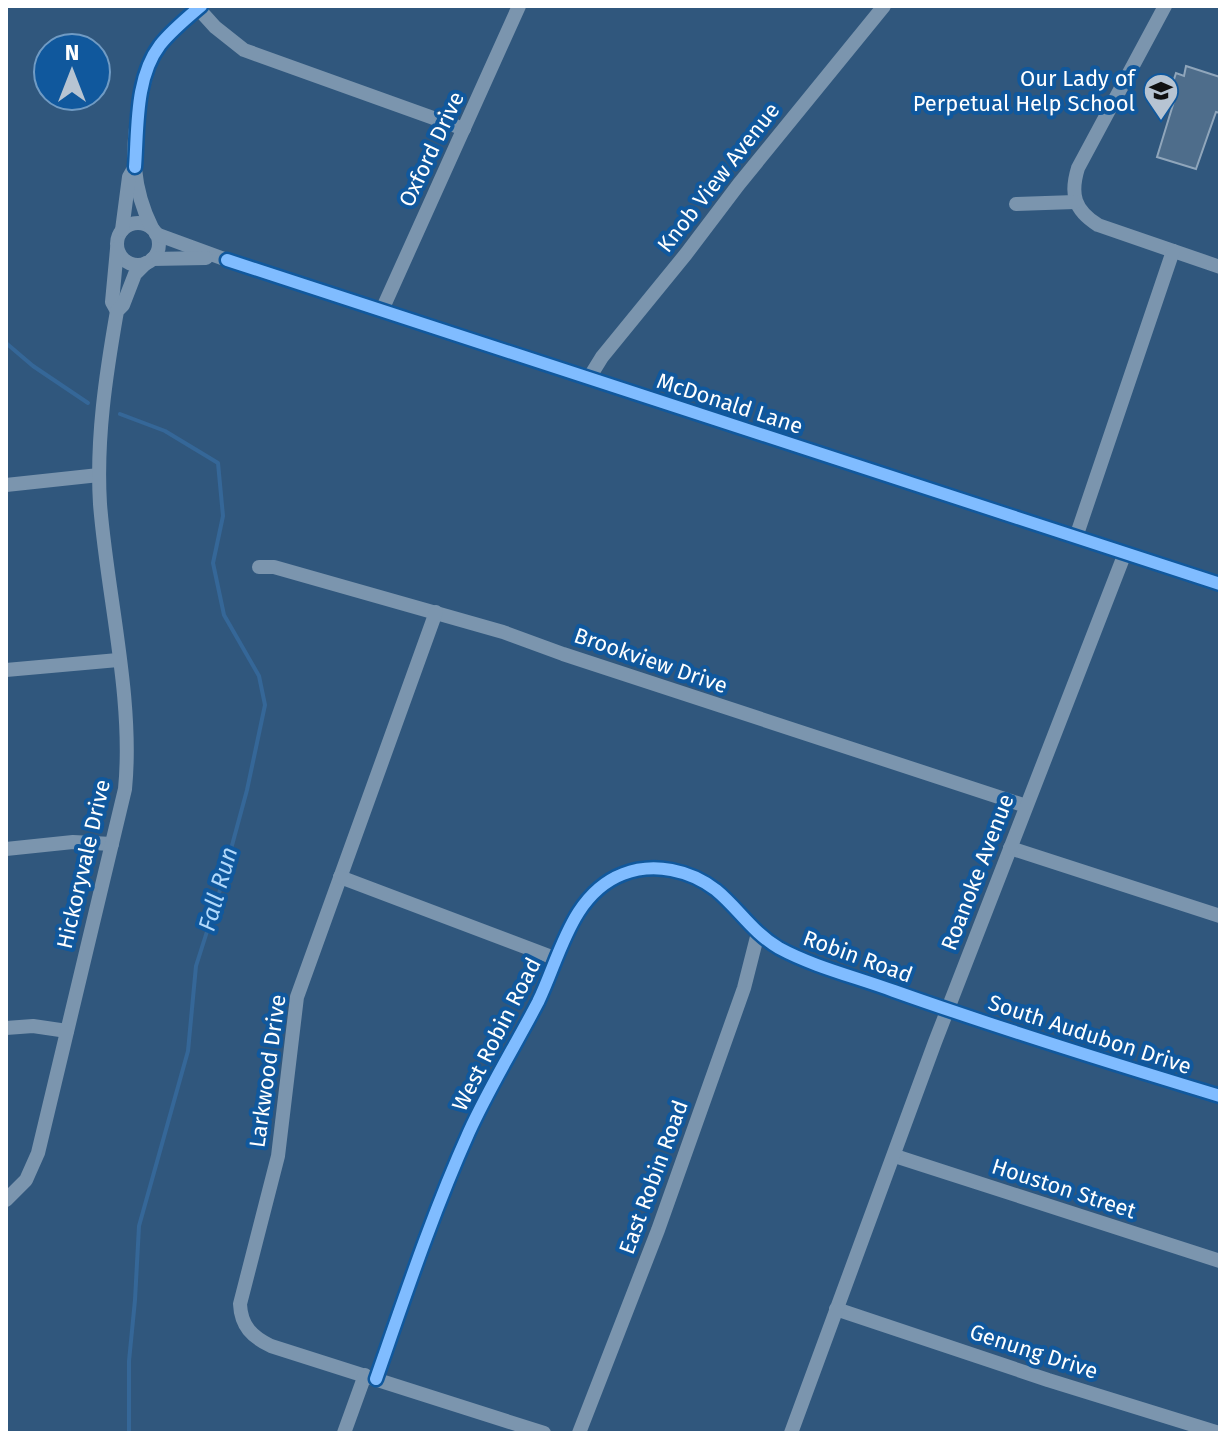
<svg xmlns="http://www.w3.org/2000/svg" width="1226" height="1439" font-family="'Fira Sans',sans-serif">
  <rect width="100%" height="100%" fill="#30577d"/>
  <g fill="none" stroke-linecap="round" stroke-linejoin="round">
    <g stroke="#356798" stroke-width="4">
      <polyline points="6,343 33,366 88,403"/>
      <polyline points="120,414 165,431 218,463 223,516 213,563 224,615 259,676 265,705 247,790 218,897 196,966 188,1051 139,1226 135,1300 129,1361 129,1433"/>
    </g>
  </g>
  <polygon fill="#4e6d8b" stroke="#90a6bb" stroke-width="2" points="1186,66 1220,77 1220,113 1216,112 1196,169 1157,157 1175,98 1169,95 1176,73 1184,76"/>
  <g fill="none" stroke-linecap="round" stroke-linejoin="round">
    <g stroke="#7b95ae" stroke-width="14">
      <polyline points="196,6 215,27 244,50 464,129"/>
      <path d="M1165 6 1078 168C1070 194 1074 210 1098 225L1220 267"/>
      <polyline points="1016,204 1075,202"/>
      <circle cx="138" cy="244" r="21"/>
      <path d="M152 228C143 210 137 190 135 169 132 139 141 69 161 44 172 30 188 18 201 6"/>
      <polyline points="122,230 129,177 133,170"/>
      <polyline points="156,234 227,260 1220,584"/>
      <polyline points="152,259 206,258"/>
      <polyline points="382,310 519,6"/>
      <polyline points="117,311 112,302 117,249"/>
      <polyline points="589,378 602,357 686,254 739,184 884,6"/>
      <polyline points="6,485 99,475"/>
      <polyline points="1076,537 1173,251"/>
      <polyline points="259,567 274,567 503,632 563,654 1026,806"/>
      <path d="M436 612 297 997 278 1156 240 1304C241 1326 252 1337 271 1346L544 1433"/>
      <polyline points="6,670 118,660"/>
      <polyline points="1010,848 1220,916"/>
      <polyline points="6,849 73,842 112,844"/>
      <polyline points="340,877 557,959"/>
      <polyline points="6,1028 33,1026 67,1031"/>
      <polyline points="895,1156 1220,1261"/>
      <path d="M6 1200 26 1180 38 1153 125 789C134 699 107 594 100 504 96 439 106 374 117 311L123 305 135 274 146 263"/>
      <polyline points="836,1309 1048,1380 1219,1433"/>
      <path d="M376 1379C405 1296 433 1212 469 1132 489 1088 515 1046 538 1002 560 957 571 894 623 874 654 862 690 870 716 890 738 908 753 933 779 948 814 967 856 977 894 991 1001 1029 1111 1063 1220 1096"/>
      <polyline points="344,1433 365,1375"/>
      <polyline points="579,1433 658,1230 744,988 758,933"/>
      <polyline points="791,1433 935,1042 1125,553"/>
    </g>
    <defs>
      <g id="cycleway">
        <path d="M135 167C138 127 135 78 160 45 171 31 187 18 201 6"/>
        <polyline points="227,260 1220,584"/>
        <path d="M376 1379C405 1296 433 1212 469 1132 489 1088 515 1046 538 1002 560 957 571 894 623 874 654 862 690 870 716 890 738 908 753 933 779 948 814 967 856 977 894 991 1001 1029 1111 1063 1220 1096"/>
      </g>
    </defs>
    <use href="#cycleway" stroke="#10589d" stroke-width="17"/>
    <use href="#cycleway" stroke="#80bcff" stroke-width="12"/>
  </g>
  <defs>
    <symbol id="school-pin" viewBox="-11 -11 22 30"><path d="M0 17L-7.5 6A9.5 9.5 0 1 1 7.5 6Z" fill="#b7c4d2" stroke="#10589d"/><path d="M0-5L7-2L0 1L-7-2ZM-4 1L0 2.5L4 1V4Q0 6-4 4Z" fill="#111"/></symbol>
  </defs>
  <g fill-rule="evenodd">
    <use href="#school-pin" x="1141" y="71" width="40" height="54"/>
  </g>
  <g text-anchor="middle" stroke-width="8" stroke-linejoin="round" paint-order="stroke">
    <g font-size="22" fill="#fff" stroke="#10589d" text-anchor="end">
      <text x="1135" y="86">Our Lady of<tspan x="1135" dy="25">Perpetual Help School</tspan></text>
    </g>
    <g font-size="22" fill="#fff" stroke="#10589d">
      <text transform="translate(431 149) rotate(-65)" y="8">Oxford Drive</text>
      <text transform="translate(718 177) rotate(-52)" y="8">Knob View Avenue</text>
      <text transform="translate(730 403) rotate(18)" y="8">McDonald Lane</text>
      <text transform="translate(651 660) rotate(19)" y="8">Brookview Drive</text>
      <text transform="translate(83 864) rotate(-77)" y="8">Hickoryvale Drive</text>
      <text transform="translate(977 872) rotate(-69)" y="8">Roanoke Avenue</text>
      <text transform="translate(858 956) rotate(20)" y="8">Robin Road</text>
      <text transform="translate(496 1034) rotate(-63)" y="8">West Robin Road</text>
      <text transform="translate(1090 1034) rotate(18)" y="8">South Audubon Drive</text>
      <text transform="translate(267 1071) rotate(-82)" y="8">Larkwood Drive</text>
      <text transform="translate(653 1177) rotate(-70)" y="8">East Robin Road</text>
      <text transform="translate(1064 1188) rotate(18)" y="8">Houston Street</text>
      <text transform="translate(1034 1351) rotate(18)" y="8">Genung Drive</text>
    </g>
    <g font-size="24" font-style="italic" fill="#b2d9fb" stroke="#10589d">
      <text transform="translate(218 889) rotate(-74)" y="8">Fall Run</text>
    </g>
  </g>
  <rect width="1226" height="1439" fill="none" stroke="#ffffff" stroke-width="16"/>
  <g transform="translate(72 72)"><circle r="38" fill="#10589d" stroke="#709bc4" stroke-width="2"/>
  <path d="M0-6L14 30L0 20L-14 30Z" fill="#b7c4d2"/>
  <text y="-12" font-size="22" font-weight="bold" text-anchor="middle" fill="#ffffff">N</text>
  </g>
</svg>
